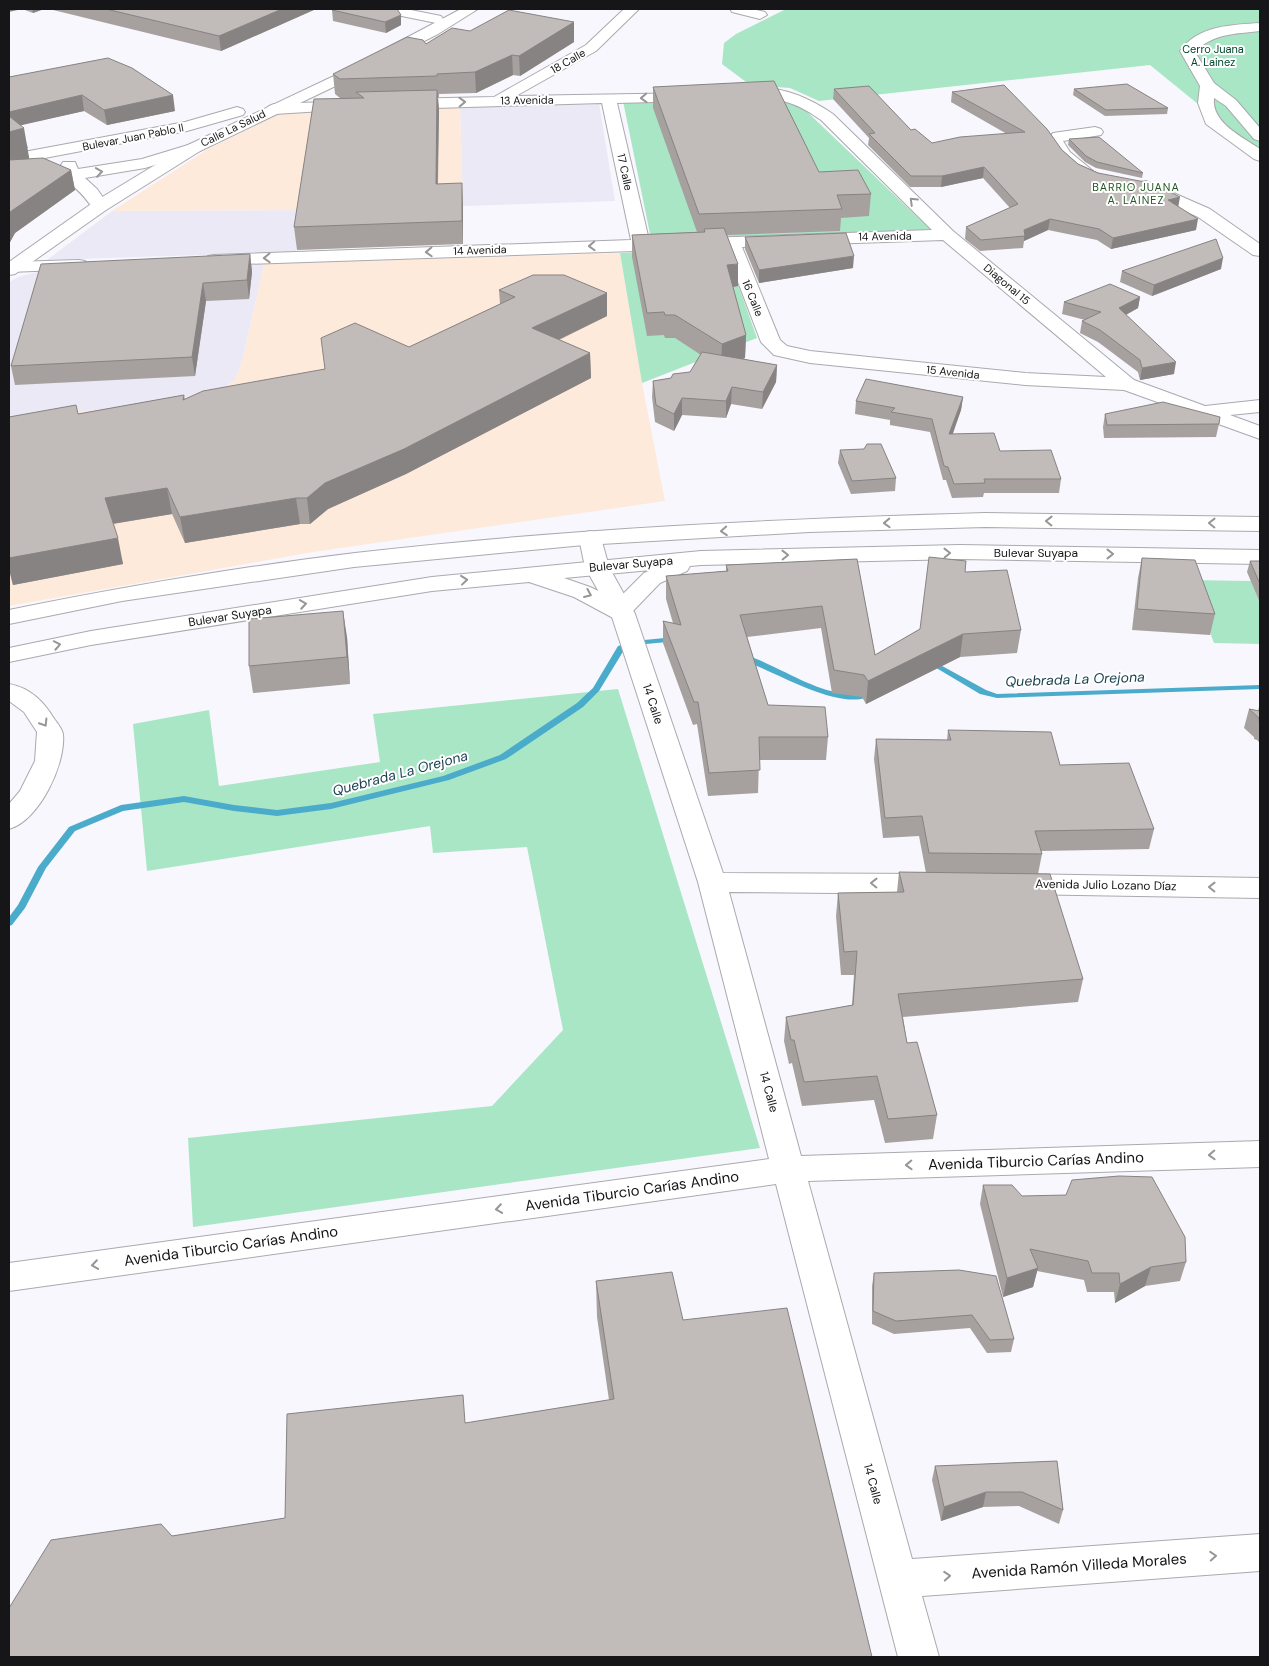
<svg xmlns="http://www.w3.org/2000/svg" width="1269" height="1666" font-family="'DM Sans',sans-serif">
  <rect width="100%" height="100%" fill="#f8f7fd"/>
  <g fill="#ebe9f6">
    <polygon points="599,103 615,201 463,206 460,107"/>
    <polygon points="303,210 296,252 47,260 112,211"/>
    <polygon points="264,264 243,358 235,380 219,391 191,398 9,421 9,282 21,276 37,272"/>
  </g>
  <g fill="#feeadb">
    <polygon points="460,107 463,206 303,210 112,211 208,149 281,113"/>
    <polygon points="620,253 642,383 665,501 313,552 9,606 9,421 191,398 219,391 235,380 243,358 264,264"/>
  </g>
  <g fill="#a9e6c6">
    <polygon points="786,9 1260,9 1260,150 1252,148 1150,65 819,101 790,88 750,85 722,64 724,43 736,34"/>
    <polygon points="768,96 801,106 932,231 651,239 623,101"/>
    <polygon points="725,248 757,338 642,383 620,253"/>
    <polygon points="1190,580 1251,581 1260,603 1260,644 1214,643"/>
    <polygon points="618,689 760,1148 193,1227 188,1138 492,1106 563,1030 527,847 433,853 430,826 147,871 133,724 209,710 219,786 380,762 373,714"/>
  </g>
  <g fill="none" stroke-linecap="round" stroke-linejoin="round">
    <g fill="#4babcb" fill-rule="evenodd">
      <polygon points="675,637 678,637 679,639 678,641 635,645 624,650 599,691 583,707 506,759 449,780 331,809 277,816 234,811 184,802 123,811 75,831 46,868 25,908 12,925 9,926 9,917 18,905 38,867 69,827 121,805 184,796 234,805 277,810 331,803 443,776 500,755 577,703 593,688 618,646 634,641"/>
      <path d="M742 656C752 655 763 662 772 666 798 678 828 696 858 694 863 694 868 692 873 691L877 693 876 695C871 696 866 698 861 699 827 704 774 671 742 660L741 658Z"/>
      <polygon points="933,661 986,690 997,694 1260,685 1260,689 997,698 980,694 933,666 926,667 925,665"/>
    </g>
    <defs>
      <g id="minor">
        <polygon points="380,9 406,9 441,16 443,19 436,23 382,12"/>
        <path d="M624 9H639L596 51 516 96 696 93 699 96 696 99 691 101 617 103 649 240 932 230 821 120C794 101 777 97 744 99L739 97 736 94 739 91C772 82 805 95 833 114L953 231 1134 380 1205 406 1260 400V412L1230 415 1260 426V439L1124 390 1025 385 810 363 774 355 761 342 725 248 214 265 208 264 205 260 208 256 214 255 631 240 602 103 401 109 396 107 393 104 396 101 401 99 494 97 586 45ZM943 240 1106 377 1025 373 810 351 787 346 780 340 742 247Z"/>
        <polygon points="730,9 752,9 765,12 767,15 760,19 732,12"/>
        <path d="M1260 23V31C1236 34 1213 33 1195 52L1214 83 1236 100 1260 128V141L1254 139 1226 106 1214 98C1211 123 1243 137 1260 149V161L1254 159 1206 124 1198 103 1200 86 1180 51C1198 25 1232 25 1260 23Z"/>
        <polygon points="351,101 356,103 359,106 356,109 274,114 269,112 266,109 269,106 274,104"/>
        <path d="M1095 127 1101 129 1103 132 1101 135 1063 141 1070 152 1093 171 1091 175C1071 179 1055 154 1047 140L1053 133Z"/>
        <polygon points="1146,181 1210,209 1260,244 1260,256 1253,255 1198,217 1140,190 1138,186 1140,182"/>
        <polygon points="79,260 85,261 88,265 85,269 9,272 9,262 12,262"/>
        <polygon points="590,531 598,533 601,538 609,567 635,614 723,873 936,874 946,877 950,884 946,891 936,894 729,892 801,1156 1260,1141 1260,1167 808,1181 912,1559 1260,1534 1260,1571 922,1596 939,1657 898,1657 776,1184 9,1291 9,1263 769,1159 698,882 611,614 585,567 579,538 582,533"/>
        <polygon points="1017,874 1260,878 1260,898 1017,894 1007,891 1003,884 1007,877"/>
      </g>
      <polygon id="secondary" points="194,143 200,145 202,148 200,151 106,210 15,274 9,275 9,262 94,202 188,145"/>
      <g id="primary">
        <path d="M461 9H478L438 34 346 81 200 151 145 168 85 178 97 189 109 206 106 210 100 211 94 210C68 172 51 173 9 179V169L33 165 62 169 61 165 63 162H75L78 169 142 159 188 145 336 75Z"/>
        <polygon points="237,107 243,109 245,112 243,115 187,131 13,164 9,163 9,155 13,154 185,122"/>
        <path d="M985 513 1260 517V531L985 527 809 532 584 545 354 567 122 601 9 624V610C123 587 239 567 355 553 564 529 775 519 985 513Z"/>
        <path d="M960 545 1260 550V564L960 559 701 565 690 566 687 571 660 583 633 611 635 614 631 619 623 621 615 619 574 597 529 582 432 591 91 645 9 662V648L91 631 432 577 701 551ZM651 570 644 573 617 600 590 587 564 578Z"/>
        <path d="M9 684C31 688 44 702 55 720 58 724 62 729 63 734 66 764 39 821 9 829V804L20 791 35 761 37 732 24 712 9 701Z"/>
      </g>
    </defs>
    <use href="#minor" stroke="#aaa9ae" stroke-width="2"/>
    <use href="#secondary" stroke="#aaa9ae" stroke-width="2"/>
    <use href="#primary" stroke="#aaa9ae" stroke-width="2"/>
    <use href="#minor" fill="#fff" fill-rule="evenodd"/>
    <use href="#secondary" fill="#fff" fill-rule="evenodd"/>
    <use href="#primary" fill="#fff" fill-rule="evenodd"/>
  </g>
  <g fill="#a6a19f">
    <polygon points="9,9 44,9 33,13 22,9"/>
    <polygon points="49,9 316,9 221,51"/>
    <polygon points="332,10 401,15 401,25 386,33 333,21"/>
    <polygon points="574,22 574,42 520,76 513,75 476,93 439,94 439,97 438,97 439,110 438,184 463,206 463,244 297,250 294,227 340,98 335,94 333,74 426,44 470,31"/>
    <polygon points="9,77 175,111 107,125 84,111 20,125 28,148 27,148 29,159 71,170 75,190 15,233 9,244"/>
    <polygon points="653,87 819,172 871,194 869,216 841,218 840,231 727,235 738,286 733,287 746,335 745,358 743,359 777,365 776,382 762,409 731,404 726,418 682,415 674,431 655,422 652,397 653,381 671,378 690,372 701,355 675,338 665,338 664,335 647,336 632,257 632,235 697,232 653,108"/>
    <polygon points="834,89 911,130 932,143 1007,134 951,102 952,92 1062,150 1078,164 1179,207 1196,230 1111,249 1097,240 1048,230 1024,241 1023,248 980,251 965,239 966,227 1010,208 983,178 941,187 910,187 868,145 869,138 833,99"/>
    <polygon points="1074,89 1168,108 1167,114 1105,116 1073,95"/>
    <polygon points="1069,139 1143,173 1142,178 1096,168 1085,162 1068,145"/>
    <polygon points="745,237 853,268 759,283 745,249"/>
    <polygon points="250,254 252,272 249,299 206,301 195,376 15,385 11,366"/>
    <polygon points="1221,269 1152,296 1120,282 1122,271"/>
    <polygon points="499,290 607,293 607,316 559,340 590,353 591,378 406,474 328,509 310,524 300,524 185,543 172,514 113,524 123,564 13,585 9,569 9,417 78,414 184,395 185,400 325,369 409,347 500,304"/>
    <polygon points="1140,297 1138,308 1126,315 1174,374 1140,380 1138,372 1098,342 1080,333 1082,321 1085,320 1062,314 1064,302"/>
    <polygon points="963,397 961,410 952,434 1000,451 1061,479 1059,493 984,493 983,497 952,498 946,480 943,480 930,432 890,425 890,420 855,414 856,401"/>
    <polygon points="1105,414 1219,424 1216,437 1104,438 1103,427"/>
    <polygon points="840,450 896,478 895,491 851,494 838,463"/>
    <polygon points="1142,558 1215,614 1210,635 1132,630 1138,578"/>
    <polygon points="857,559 875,655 920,629 965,572 1021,630 1017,653 960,657 866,704 862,697 832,693 821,628 747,637 768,705 828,737 826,760 759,760 758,793 708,796 697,724 693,725 663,643 663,621 673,623 666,599 666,576 726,571 726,565"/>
    <polygon points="1250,561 1260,561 1260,603 1247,572"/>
    <polygon points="347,637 350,684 253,693 249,666"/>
    <polygon points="1260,702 1260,743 1257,740 1254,739 1254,737 1244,728 1249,709 1258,711"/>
    <polygon points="948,730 1060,765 1154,829 1149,849 1041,851 1042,854 1038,874 1083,979 1078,1002 903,1017 907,1043 937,1115 933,1139 885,1143 874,1100 802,1106 792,1063 789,1064 784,1041 786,1017 852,1005 854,975 841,975 836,916 838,893 897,892 899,872 926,873 919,836 883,838 874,759 876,739 947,740"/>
    <polygon points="983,1185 1022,1196 1186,1262 1180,1281 1145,1286 1115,1303 1114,1292 1087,1292 1084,1280 1037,1271 1033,1287 1003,1297 980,1204"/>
    <polygon points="959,1270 1014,1339 1011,1352 987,1353 970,1328 894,1334 872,1324 872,1286 874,1273"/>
    <polygon points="596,1281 683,1320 872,1657 172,1536 285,1518 466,1423 609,1400 597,1317"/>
    <polygon points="1057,1461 1063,1510 1059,1524 1019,1506 983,1507 941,1521 932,1480 935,1466"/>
  </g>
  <g fill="#878382">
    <polygon points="9,9 22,9 9,12"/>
    <polygon points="32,9 44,9 33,13"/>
    <polygon points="282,9 316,9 221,51 219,36"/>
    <polygon points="401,15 401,25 386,33 385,22"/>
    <polygon points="574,22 574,42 520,76 519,56"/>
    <polygon points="512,55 513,75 476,93 475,72"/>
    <polygon points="437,90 439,110 437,206 436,184"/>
    <polygon points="82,95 84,111 9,128 9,112"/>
    <polygon points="173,95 175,111 107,125 104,110"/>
    <polygon points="24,128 30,163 9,168 9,132"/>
    <polygon points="984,167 983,178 941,187 942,176"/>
    <polygon points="71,170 75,190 15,233 9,244 9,214 10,212"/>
    <polygon points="462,183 463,206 463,244 462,221"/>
    <polygon points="1180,197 1178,208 1168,200"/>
    <polygon points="1050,219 1048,230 1024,241 1024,230"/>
    <polygon points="1198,219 1196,230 1111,249 1113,238"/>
    <polygon points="250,254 252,272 249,299 247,280"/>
    <polygon points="854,256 853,268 759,283 759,270"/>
    <polygon points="1223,258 1221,269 1152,296 1154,285"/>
    <polygon points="738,264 738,286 726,288 727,265"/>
    <polygon points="203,283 206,301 195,376 192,357"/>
    <polygon points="607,293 607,316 533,352 532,328"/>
    <polygon points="1140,297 1138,308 1116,320 1119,308"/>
    <polygon points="746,335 745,358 721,367 722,344"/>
    <polygon points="590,353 591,378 406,474 328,509 310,524 307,498 325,483"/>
    <polygon points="1176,362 1174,374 1140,380 1142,368"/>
    <polygon points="777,365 776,382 762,409 763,392"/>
    <polygon points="732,387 731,404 726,418 726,401"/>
    <polygon points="963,397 961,410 948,448 949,434"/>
    <polygon points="682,398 682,415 674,431 674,414"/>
    <polygon points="167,488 172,514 111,524 105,498"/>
    <polygon points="296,498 300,524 185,543 180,517"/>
    <polygon points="118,538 123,564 13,585 9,569 9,558"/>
    <polygon points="343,611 347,637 350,684 347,657"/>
    <polygon points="963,634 960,657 866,704 868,681"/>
    <polygon points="1151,1267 1145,1286 1115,1303 1120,1284"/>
    <polygon points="1038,1268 1033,1287 1003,1297 1007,1278"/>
    <polygon points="986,1492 983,1507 941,1521 944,1507"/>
  </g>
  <g fill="#c1bbb9" stroke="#878382">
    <polygon points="106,9 282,9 219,36"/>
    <polygon points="334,9 397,9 401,15 385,22 332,10"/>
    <polygon points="509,10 574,22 519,56 512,55 475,72 437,74 437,76 340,79 333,74 407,37 423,40 426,44 452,28 470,31"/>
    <polygon points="108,58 132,68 173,95 104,110 82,95 9,112 9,77"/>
    <polygon points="774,81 819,172 858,170 871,194 837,195 842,209 699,214 653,87"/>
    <polygon points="1127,84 1168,108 1106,110 1074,89"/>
    <polygon points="1004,85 1047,129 1062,150 1078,164 1098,173 1145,182 1166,190 1180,197 1168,200 1198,219 1113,238 1099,229 1050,219 1024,230 1025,236 981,240 966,227 1018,204 984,167 942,176 911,176 869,134 875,133 834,89 869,86 911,130 915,129 932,143 960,137 1025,132 952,92"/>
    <polygon points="437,90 436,184 462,183 462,221 294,227 314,99 364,98 356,92"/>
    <polygon points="9,116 24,128 9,132"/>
    <polygon points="1099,137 1143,173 1097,162 1086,156 1069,139"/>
    <polygon points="43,158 71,170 10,212 9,214 9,160"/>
    <polygon points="724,228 738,264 727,265 746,335 722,344 675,315 665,315 664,312 647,313 632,235 705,232 704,229"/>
    <polygon points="846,233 854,256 759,270 745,237"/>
    <polygon points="1216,239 1223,258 1154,285 1122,271"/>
    <polygon points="250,254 247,280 203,283 192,357 11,366 41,264"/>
    <polygon points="533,275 564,275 607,293 532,328 590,353 404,449 325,483 307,498 296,498 180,517 167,488 105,498 118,538 9,558 9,417 76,405 78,414 184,395 183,400 203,391 325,369 321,338 355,323 409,347 515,297 499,290"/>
    <polygon points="1110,284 1140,297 1119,308 1176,362 1142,368 1140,360 1100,330 1082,321 1101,312 1064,302"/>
    <polygon points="702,352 777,365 763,392 732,387 726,401 682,398 674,414 656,405 653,381 671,378 673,374 690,372"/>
    <polygon points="866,379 963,397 949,434 994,433 1000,451 1051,450 1061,479 984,479 985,483 954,484 948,467 944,466 932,419 891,412 895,408 856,401"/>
    <polygon points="1163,402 1220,417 1219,424 1107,425 1105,414"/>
    <polygon points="867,444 881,444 896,478 852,481 840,450 864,449"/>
    <polygon points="929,557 966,561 965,572 1007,570 1021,630 963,634 868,681 864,675 834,670 822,606 740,615 768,705 825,707 828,737 759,737 760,770 709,773 698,702 694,702 663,621 681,625 666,576 728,571 726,565 857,559 875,655 920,629"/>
    <polygon points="1142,558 1195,560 1215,614 1137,609"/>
    <polygon points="1250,561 1260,561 1260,584"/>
    <polygon points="343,611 347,657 249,666 249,619"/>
    <polygon points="1260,703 1260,721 1259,721 1259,718 1249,709 1260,711"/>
    <polygon points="948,730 1051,732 1060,765 1129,763 1154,829 1035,831 1042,854 929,853 922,816 885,818 876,739 951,740"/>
    <polygon points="899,872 1050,874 1083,979 898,994 907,1043 917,1042 937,1115 888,1119 877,1076 804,1082 794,1040 791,1040 786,1017 853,1005 857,951 844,952 838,893 904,892"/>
    <polygon points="1119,1176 1152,1177 1185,1237 1186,1262 1151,1267 1120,1284 1119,1273 1092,1273 1088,1261 1030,1249 1038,1268 1007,1278 983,1185 1012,1185 1022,1196 1066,1195 1072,1180"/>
    <polygon points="959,1270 996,1276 1014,1339 990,1340 972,1315 896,1321 873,1311 874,1273"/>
    <polygon points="672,1272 683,1320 787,1308 872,1657 9,1657 9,1608 51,1540 161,1524 172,1536 285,1518 287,1414 463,1395 465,1423 614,1399 596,1281"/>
    <polygon points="1057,1461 1063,1510 1022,1492 986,1492 944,1507 935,1466"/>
  </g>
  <defs><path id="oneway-chevron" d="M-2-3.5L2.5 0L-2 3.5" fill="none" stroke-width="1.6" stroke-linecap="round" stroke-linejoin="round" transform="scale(1.25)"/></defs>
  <g stroke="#969697">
    <use href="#oneway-chevron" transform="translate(644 98) rotate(178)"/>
    <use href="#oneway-chevron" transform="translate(462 102) rotate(-2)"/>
    <use href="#oneway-chevron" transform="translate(99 172) rotate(-8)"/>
    <use href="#oneway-chevron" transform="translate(913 201) rotate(-136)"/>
    <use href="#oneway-chevron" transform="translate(592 246) rotate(178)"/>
    <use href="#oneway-chevron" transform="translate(429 252) rotate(178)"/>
    <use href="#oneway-chevron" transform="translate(267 258) rotate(178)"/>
    <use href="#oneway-chevron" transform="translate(1049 521) rotate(-179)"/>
    <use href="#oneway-chevron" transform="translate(887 523) rotate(178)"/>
    <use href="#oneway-chevron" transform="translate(1212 523) rotate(-179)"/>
    <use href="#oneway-chevron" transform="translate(724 531) rotate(176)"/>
    <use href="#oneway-chevron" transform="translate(947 553) rotate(-1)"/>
    <use href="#oneway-chevron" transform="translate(1110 554)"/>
    <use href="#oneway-chevron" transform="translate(785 555) rotate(-1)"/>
    <use href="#oneway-chevron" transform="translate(464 580) rotate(-6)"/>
    <use href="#oneway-chevron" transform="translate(588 594) rotate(23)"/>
    <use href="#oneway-chevron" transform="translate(303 604) rotate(-9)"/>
    <use href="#oneway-chevron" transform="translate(57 645) rotate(-11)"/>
    <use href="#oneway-chevron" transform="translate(44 723) rotate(58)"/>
    <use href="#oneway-chevron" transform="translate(874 883) rotate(-179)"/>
    <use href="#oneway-chevron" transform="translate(1212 887) rotate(-179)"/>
    <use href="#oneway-chevron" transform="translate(1212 1155) rotate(178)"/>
    <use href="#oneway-chevron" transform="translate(909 1165) rotate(178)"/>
    <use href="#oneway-chevron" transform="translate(499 1209) rotate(172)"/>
    <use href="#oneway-chevron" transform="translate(95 1265) rotate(172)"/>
    <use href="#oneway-chevron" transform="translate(1213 1556) rotate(-4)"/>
    <use href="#oneway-chevron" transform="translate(947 1576) rotate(-4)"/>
  </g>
  <g text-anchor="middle" stroke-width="4" stroke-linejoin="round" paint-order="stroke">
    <g font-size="11" fill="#00472e" stroke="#fff">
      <text x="1213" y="53">Cerro Juana<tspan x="1213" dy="13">A. Lainez</tspan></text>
    </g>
    <g font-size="11" fill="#161517" stroke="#fff">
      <text transform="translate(568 61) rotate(-30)" y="4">18 Calle</text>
      <text transform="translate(527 100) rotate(-1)" y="4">13 Avenida</text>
      <text transform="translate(233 128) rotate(-26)" y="4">Calle La Salud</text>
      <text transform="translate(133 137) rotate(-11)" y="4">Bulevar Juan Pablo II</text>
      <text transform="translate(625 172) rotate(78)" y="4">17 Calle</text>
      <text transform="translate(885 236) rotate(-1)" y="4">14 Avenida</text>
      <text transform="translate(480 250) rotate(-2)" y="4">14 Avenida</text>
      <text transform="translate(1007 284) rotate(40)" y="4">Diagonal 15</text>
      <text transform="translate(753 298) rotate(68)" y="4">16 Calle</text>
      <text transform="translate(953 372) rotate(6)" y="4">15 Avenida</text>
    </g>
    <g font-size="11" letter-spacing="1" fill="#1f5521" stroke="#fff">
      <text x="1136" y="191">BARRIO JUANA<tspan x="1136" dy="13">A. LAINEZ</tspan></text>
    </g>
    <g font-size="12" fill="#161517" stroke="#fff">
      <text x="1036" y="557">Bulevar Suyapa</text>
      <text transform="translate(631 564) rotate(-5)" y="4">Bulevar Suyapa</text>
      <text transform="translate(230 616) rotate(-9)" y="4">Bulevar Suyapa</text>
      <text transform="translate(653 704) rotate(72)" y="4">14 Calle</text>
      <text transform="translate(1106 885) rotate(1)" y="4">Avenida Julio Lozano Díaz</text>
      <text transform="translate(769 1092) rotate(75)" y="4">14 Calle</text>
      <text transform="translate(873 1484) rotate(75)" y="4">14 Calle</text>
    </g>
    <g font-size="14" font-style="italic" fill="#153f4d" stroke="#fff">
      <text transform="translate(1075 679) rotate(-2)" y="5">Quebrada La Orejona</text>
      <text transform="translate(400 773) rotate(-15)" y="5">Quebrada La Orejona</text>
    </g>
    <g font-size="15" fill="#161517" stroke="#fff">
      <text transform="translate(1036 1161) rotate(-2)" y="5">Avenida Tiburcio Carías Andino</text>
      <text transform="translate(632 1191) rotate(-8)" y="5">Avenida Tiburcio Carías Andino</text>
      <text transform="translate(231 1246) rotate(-8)" y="5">Avenida Tiburcio Carías Andino</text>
      <text transform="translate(1079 1566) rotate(-4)" y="5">Avenida Ramón Villeda Morales</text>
    </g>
  </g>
  <rect width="1269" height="1666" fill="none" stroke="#161517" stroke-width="20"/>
</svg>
